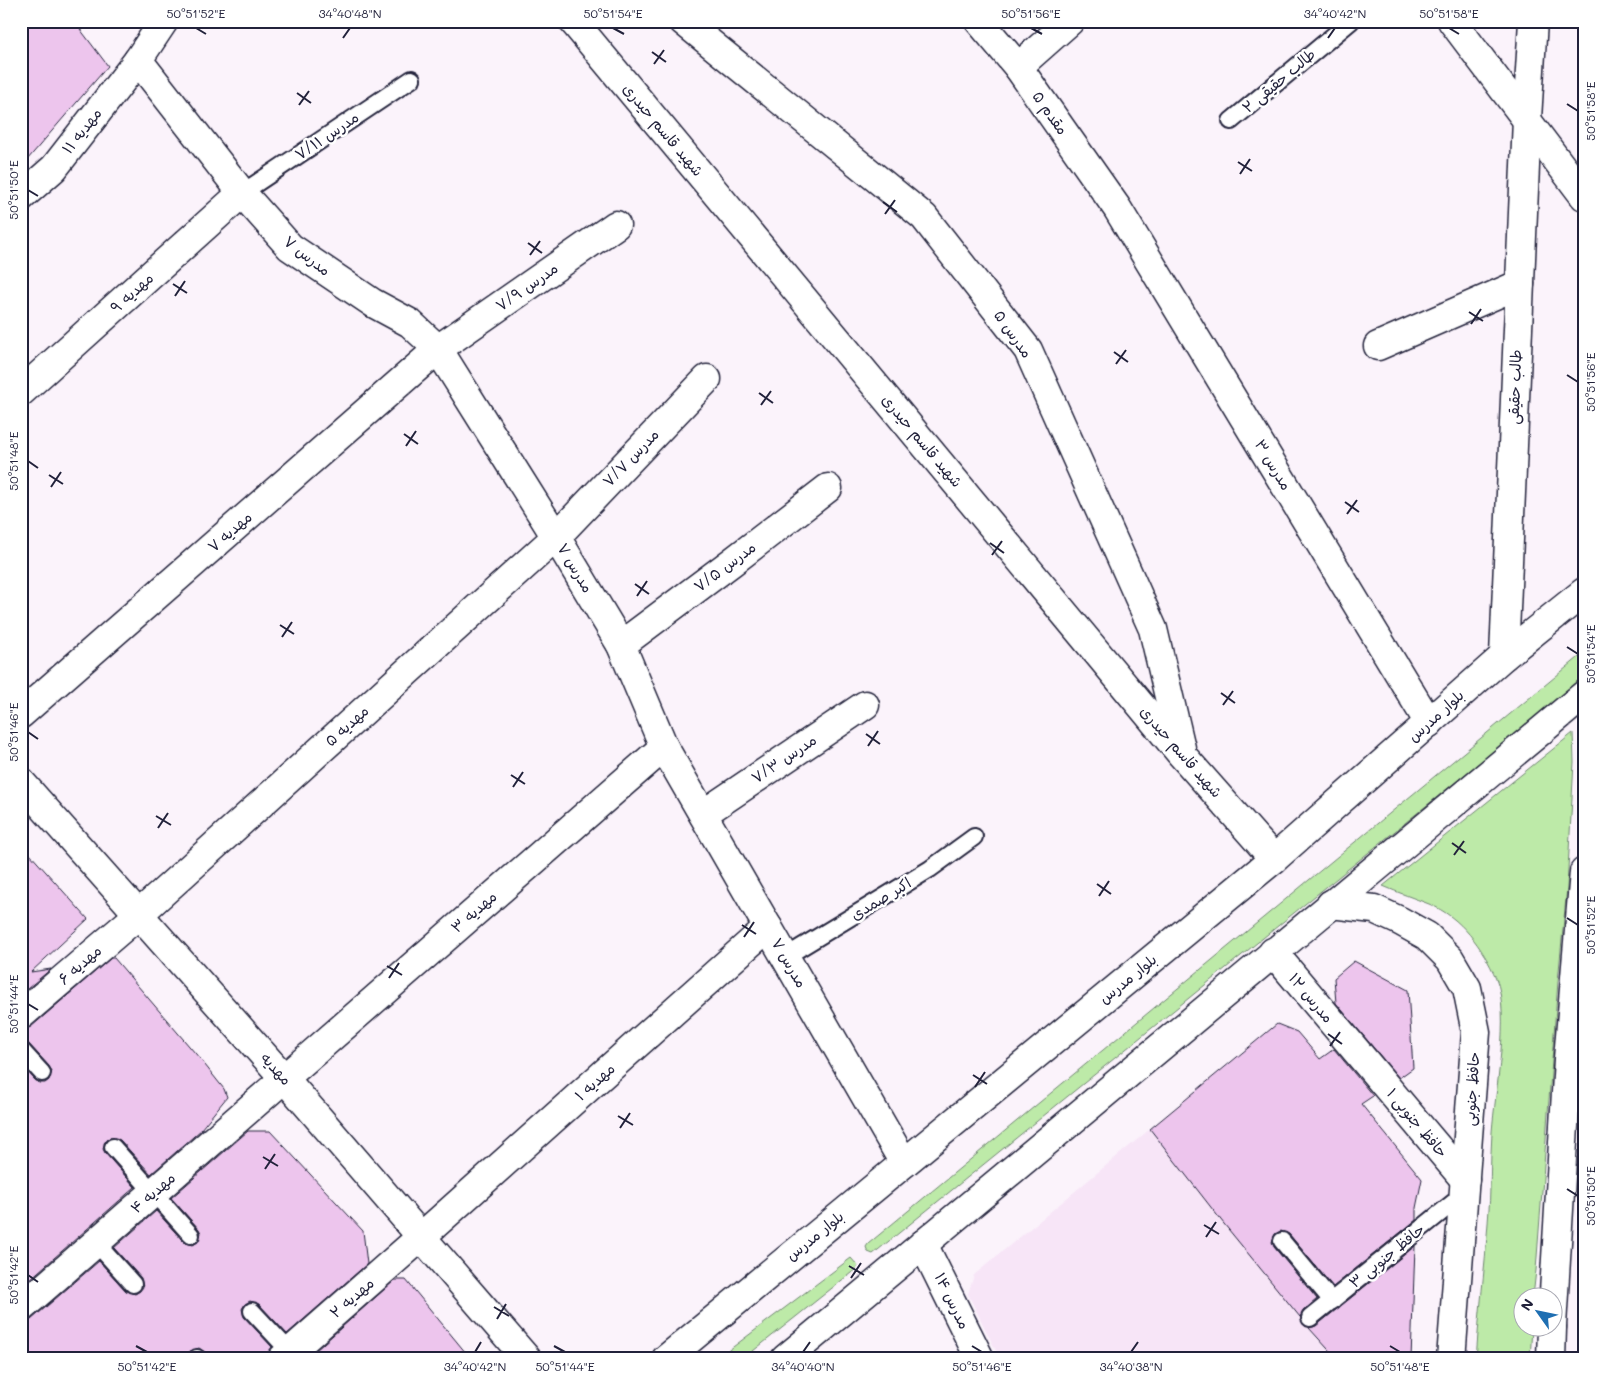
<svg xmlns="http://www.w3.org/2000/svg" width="1605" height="1380" font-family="Mali,'Playpen Sans Arabic',sans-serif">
  <rect width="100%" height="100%" fill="#fbf3fb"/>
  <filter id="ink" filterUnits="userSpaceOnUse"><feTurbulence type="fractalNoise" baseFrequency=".02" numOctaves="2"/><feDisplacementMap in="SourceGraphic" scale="10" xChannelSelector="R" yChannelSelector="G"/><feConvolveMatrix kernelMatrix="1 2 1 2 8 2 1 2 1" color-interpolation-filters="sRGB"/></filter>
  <g filter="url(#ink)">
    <polygon fill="#f7e5f7" points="1150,1129 1224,1224 1317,1338 1337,1359 1000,1359 968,1294 974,1275"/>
    <g fill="#bdeaa8" stroke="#708672">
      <polygon points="1584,653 1584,678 873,1254 868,1252 866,1247 868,1244"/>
      <path d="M1573 733 1574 762 1567 887 1558 981 1536 1270 1533 1297 1522 1298V1328H1532L1530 1359H1476C1479 1313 1485 1268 1488 1223 1491 1193 1490 1162 1492 1132 1495 1091 1511 1015 1496 978 1483 948 1461 917 1429 904 1414 898 1399 893 1383 886Z"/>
      <polygon points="851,1258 858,1266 856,1269 743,1359 717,1359"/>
    </g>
    <g fill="#edc5ed" stroke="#22223b">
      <polygon points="21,21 74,21 108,66 21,167"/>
      <polygon points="21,844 88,919 31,972 51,969 21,994"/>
      <polygon points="111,958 114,958 201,1060 224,1089 227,1097 201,1129 202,1129 151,1174 120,1140 111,1137 106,1140 103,1149 105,1153 135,1187 21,1287 21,1065 35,1080 39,1083 45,1083 49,1080 52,1071 49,1066 28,1043 21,1040 21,1030 31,1027"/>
      <polygon points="1354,961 1408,990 1413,1068 1399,1078 1336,1003 1334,978"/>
      <polygon points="1277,1024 1297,1032 1320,1059 1334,1049 1373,1096 1361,1104 1422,1179 1416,1208 1416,1220 1333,1287 1289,1234 1281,1231 1275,1234 1272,1242 1274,1247 1317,1299 1303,1311 1300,1317 1224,1224 1150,1129"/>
      <polygon points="248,1131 270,1131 363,1231 367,1264 287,1334 259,1304 250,1301 245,1304 242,1309 244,1317 272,1347 267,1354 267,1359 208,1359 205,1352 199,1348 190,1351 187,1359 21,1359 21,1323 31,1320 99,1261 126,1291 135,1294 140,1291 143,1287 141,1278 114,1248 156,1211 184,1242 193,1245 198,1242 201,1233 199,1229 171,1198"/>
      <polygon points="1415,1246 1411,1359 1337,1359 1309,1328 1316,1326"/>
      <polygon points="395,1280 406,1280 471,1359 306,1359"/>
    </g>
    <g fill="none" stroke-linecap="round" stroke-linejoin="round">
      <defs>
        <g id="service">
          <polyline points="1231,121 1351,21"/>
          <polyline points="242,193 412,79"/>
          <polyline points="785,957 930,869 974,837"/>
          <polyline points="21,1050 42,1073"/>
          <polyline points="113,1147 191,1235"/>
          <polyline points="1282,1241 1332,1301"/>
          <polyline points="96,1243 133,1284"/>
          <polyline points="252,1311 295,1357"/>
          <polyline points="1310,1318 1464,1194"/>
          <polyline points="197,1358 198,1359"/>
        </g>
        <g id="minor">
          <polyline points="573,21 1182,755 1274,859"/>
          <polyline points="683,21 924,217 1028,350 1153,629 1181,748"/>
          <polyline points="979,21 1018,67 1117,208 1429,723"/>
          <polyline points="1452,21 1584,196"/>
          <polyline points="138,60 242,193 290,247 373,303 410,323 438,349 556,537 621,645 664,747 904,1163"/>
          <polyline points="1018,67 1070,21"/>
          <polyline points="21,197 54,168 138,60 164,21"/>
          <polyline points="1378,346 1520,284"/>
          <polyline points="21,392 242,193"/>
          <polyline points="621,645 732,562 828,488"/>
          <polyline points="1504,656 1527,119 1533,21"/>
          <polyline points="21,714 438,349 616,225"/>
          <polyline points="703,814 865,705"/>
          <polyline points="1273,952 1465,1180"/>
          <polyline points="21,1015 138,915 556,537 707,379"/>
          <polyline points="923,1244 980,1359"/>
          <polyline points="21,1308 664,747"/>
          <polyline points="282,1359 421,1237 768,927"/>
        </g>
        <g id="tertiary">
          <polyline points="21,782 284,1078 527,1359"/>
          <polyline points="1331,904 1374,909 1400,921 1427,936 1450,959 1467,988 1476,1032 1451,1359"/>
          <polyline points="1552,1326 1568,1059 1584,872"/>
          <polyline points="1551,1359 1552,1328"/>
        </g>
        <g id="secondary">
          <polyline points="666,1359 1274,859 1504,656 1584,592"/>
          <polyline points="785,1359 1584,695"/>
        </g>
      </defs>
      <use href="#service" stroke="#22223b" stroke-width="20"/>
      <use href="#minor" stroke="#22223b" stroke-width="31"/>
      <use href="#tertiary" stroke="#22223b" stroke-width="31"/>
      <use href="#secondary" stroke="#22223b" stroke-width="31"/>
      <use href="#service" stroke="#fff" stroke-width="16"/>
      <use href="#minor" stroke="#fff" stroke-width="28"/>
      <use href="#tertiary" stroke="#fff" stroke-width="28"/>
      <use href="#secondary" stroke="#fff" stroke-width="28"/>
    </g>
  </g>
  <path fill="none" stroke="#22223b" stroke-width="2" d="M196 28 206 34M613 28 624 34M1031 28 1042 34M1449 28 1459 34M343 38 350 28M1328 38 1335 28M652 52 666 62M654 64 664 50M297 93 311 103M1567 104 1578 111M299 105 309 91M1238 162 1252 171M1240 174 1250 159M28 190 38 196M883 202 897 212M885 214 895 200M528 243 542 253M530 255 540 241M173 284 187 293M175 296 185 281M1469 312 1483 321M1471 324 1481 309M1114 352 1128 362M1116 364 1126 350M1567 375 1578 382M759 393 773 403M761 405 771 391M404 434 418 444M406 446 416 431M28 461 38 468M49 475 63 484M51 487 61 472M1345 502 1359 512M1347 514 1357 500M990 543 1004 553M992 555 1002 541M635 584 649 594M637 596 647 581M280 625 294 634M282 637 292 622M1567 647 1578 654M1221 693 1235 703M1223 705 1233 691M28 732 38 739M866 734 880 744M868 746 878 731M511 775 525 784M513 787 523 772M156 816 171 825M158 828 168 813M1452 843 1466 853M1454 855 1464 841M1097 884 1111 894M1099 896 1109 881M1567 918 1578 925M742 925 756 934M744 937 754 922M387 966 402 975M389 978 399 963M28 1004 38 1010M1328 1034 1342 1044M1330 1046 1340 1032M973 1075 987 1084M975 1087 985 1072M618 1116 633 1125M620 1128 630 1113M263 1157 278 1166M265 1169 275 1154M1567 1189 1578 1196M1204 1225 1219 1234M1206 1237 1216 1222M849 1266 864 1275M28 1275 38 1282M851 1278 861 1263M494 1307 509 1316M497 1319 506 1304M136 1346 147 1352M554 1346 565 1352M972 1346 982 1352M1390 1346 1400 1352M475 1352 481 1342M803 1352 810 1342M1131 1352 1138 1342"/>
  <g text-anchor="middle" stroke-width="5" stroke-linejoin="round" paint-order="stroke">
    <g font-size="15" fill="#22223b" stroke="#fff">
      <text transform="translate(1279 81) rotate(-40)" y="5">طالب حقیقی ۲</text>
      <text transform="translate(1050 113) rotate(55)" y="5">مقدم ۵</text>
      <text transform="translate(663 130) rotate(50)" y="5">شهید قاسم حیدری</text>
      <text transform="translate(82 131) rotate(-52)" y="5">مهدیه ۱۱</text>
      <text transform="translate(327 136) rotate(-34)" y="5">مدرس ۷/۱۱</text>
      <text transform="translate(307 256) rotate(38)" y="5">مدرس ۷</text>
      <text transform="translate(527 287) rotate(-35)" y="5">مدرس ۷/۹</text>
      <text transform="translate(132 293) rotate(-42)" y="5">مهدیه ۹</text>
      <text transform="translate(1013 334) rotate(55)" y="5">مدرس ۵</text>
      <text transform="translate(1515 387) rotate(-88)" y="5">طالب حقیقی</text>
      <text transform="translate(922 441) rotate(50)" y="5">شهید قاسم حیدری</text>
      <text transform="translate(631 458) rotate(-46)" y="5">مدرس ۷/۷</text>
      <text transform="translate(1273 465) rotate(59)" y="5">مدرس ۳</text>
      <text transform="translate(230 532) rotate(-41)" y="5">مهدیه ۷</text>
      <text transform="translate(725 567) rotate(-37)" y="5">مدرس ۷/۵</text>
      <text transform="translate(575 568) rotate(59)" y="5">مدرس ۷</text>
      <text transform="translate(1436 716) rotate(-42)" y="5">بلوار مدرس</text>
      <text transform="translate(347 726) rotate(-42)" y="5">مهدیه ۵</text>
      <text transform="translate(1181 752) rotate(49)" y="5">شهید قاسم حیدری</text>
      <text transform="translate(784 759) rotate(-34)" y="5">مدرس ۷/۳</text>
      <text transform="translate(881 899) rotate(-31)" y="5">اکبر صمدی</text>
      <text transform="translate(474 912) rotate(-41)" y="5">مهدیه ۳</text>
      <text transform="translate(789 963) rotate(60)" y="5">مدرس ۷</text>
      <text transform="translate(80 965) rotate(-41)" y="5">مهدیه ۶</text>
      <text transform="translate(1128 979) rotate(-39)" y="5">بلوار مدرس</text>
      <text transform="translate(1311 998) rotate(50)" y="5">مدرس ۱۲</text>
      <text transform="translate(276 1069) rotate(48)" y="5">مهدیه</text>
      <text transform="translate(595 1082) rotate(-42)" y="5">مهدیه ۱</text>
      <text transform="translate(1472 1089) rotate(-86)" y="5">حافظ جنوبی</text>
      <text transform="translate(1417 1123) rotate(50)" y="5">حافظ جنوبی ۱</text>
      <text transform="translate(153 1193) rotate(-41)" y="5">مهدیه ۴</text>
      <text transform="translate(815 1236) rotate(-39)" y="5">بلوار مدرس</text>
      <text transform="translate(1387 1256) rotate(-39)" y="5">حافظ جنوبی ۳</text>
      <text transform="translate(352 1298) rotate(-41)" y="5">مهدیه ۲</text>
      <text transform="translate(952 1301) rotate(64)" y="5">مدرس ۱۴</text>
    </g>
  </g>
  <rect width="1605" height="1380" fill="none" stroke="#fff" stroke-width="55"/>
  <g transform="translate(1538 1312) rotate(303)"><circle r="24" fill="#ffffff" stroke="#a7a7b1"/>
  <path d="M0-4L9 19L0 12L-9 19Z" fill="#1f6fb2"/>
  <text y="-8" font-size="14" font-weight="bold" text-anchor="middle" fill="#22223b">N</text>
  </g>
  <rect x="28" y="28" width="1550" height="1324" fill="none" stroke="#22223b" stroke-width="2"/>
  <g font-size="12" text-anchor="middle" fill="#22223b">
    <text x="196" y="18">50°51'52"E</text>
    <text x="350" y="18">34°40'48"N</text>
    <text x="613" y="18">50°51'54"E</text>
    <text x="1031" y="18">50°51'56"E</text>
    <text x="1335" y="18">34°40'42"N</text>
    <text x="1449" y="18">50°51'58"E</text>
    <text transform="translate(1591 111) rotate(-90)" y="4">50°51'58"E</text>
    <text transform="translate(14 190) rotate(-90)" y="4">50°51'50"E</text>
    <text transform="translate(1591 382) rotate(-90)" y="4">50°51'56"E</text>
    <text transform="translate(14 461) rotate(-90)" y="4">50°51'48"E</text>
    <text transform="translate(1591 654) rotate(-90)" y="4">50°51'54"E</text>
    <text transform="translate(14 732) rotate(-90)" y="4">50°51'46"E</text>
    <text transform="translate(1591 925) rotate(-90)" y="4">50°51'52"E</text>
    <text transform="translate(14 1004) rotate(-90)" y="4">50°51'44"E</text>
    <text transform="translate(1591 1196) rotate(-90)" y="4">50°51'50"E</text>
    <text transform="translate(14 1275) rotate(-90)" y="4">50°51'42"E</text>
    <text x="147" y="1371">50°51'42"E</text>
    <text x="475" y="1371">34°40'42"N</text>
    <text x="565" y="1371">50°51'44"E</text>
    <text x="803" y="1371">34°40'40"N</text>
    <text x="982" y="1371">50°51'46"E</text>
    <text x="1131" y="1371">34°40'38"N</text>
    <text x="1400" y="1371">50°51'48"E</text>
  </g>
</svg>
